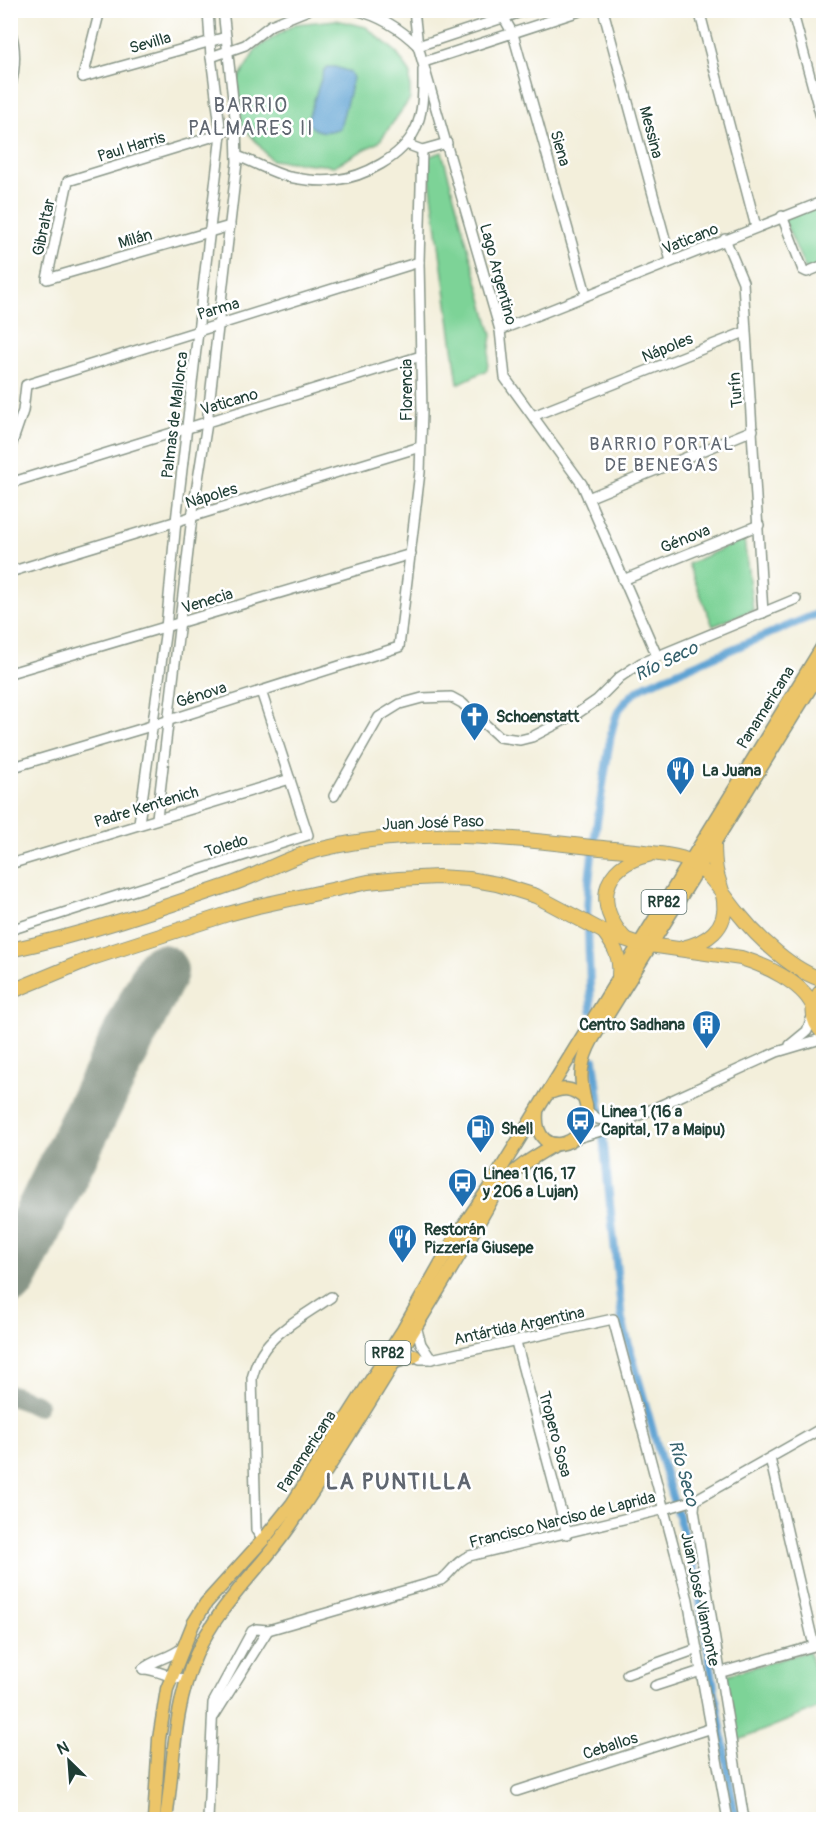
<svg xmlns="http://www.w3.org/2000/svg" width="834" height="1830" font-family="Pangolin,sans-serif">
  <rect width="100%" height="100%" fill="#fff"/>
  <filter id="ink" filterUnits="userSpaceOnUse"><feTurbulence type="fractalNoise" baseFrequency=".0167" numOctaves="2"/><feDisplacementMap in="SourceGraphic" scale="12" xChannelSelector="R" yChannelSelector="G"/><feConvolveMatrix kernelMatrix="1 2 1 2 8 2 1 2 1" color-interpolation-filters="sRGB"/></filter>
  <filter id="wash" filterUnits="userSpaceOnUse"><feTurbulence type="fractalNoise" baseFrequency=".008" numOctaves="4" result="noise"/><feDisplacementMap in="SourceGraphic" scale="24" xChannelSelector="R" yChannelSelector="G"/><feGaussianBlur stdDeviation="1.35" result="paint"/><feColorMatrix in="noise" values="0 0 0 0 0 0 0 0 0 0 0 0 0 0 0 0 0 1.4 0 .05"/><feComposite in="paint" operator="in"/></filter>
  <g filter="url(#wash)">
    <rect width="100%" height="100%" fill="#f3efdb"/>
    <g fill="#7dd397" stroke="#4e8866" stroke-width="1.5">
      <polygon points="336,20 366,27 395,51 410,72 410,99 379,142 334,166 271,160 241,123 237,81 257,48 295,24"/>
      <polygon points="442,152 492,335 487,370 458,384 427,157"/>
      <polygon points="824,206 823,265 807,272 782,216"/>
      <polygon points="744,539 753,610 713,626 688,564"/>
      <polygon points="809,1651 823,1706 737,1741 726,1675"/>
    </g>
    <path fill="#5ea3d3" stroke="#3e7084" stroke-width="1.5" d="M328 67H335L350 72 353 78 340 128C328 133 314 134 307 121L324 70Z"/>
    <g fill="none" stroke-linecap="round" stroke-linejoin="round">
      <g stroke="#5ea3d3" stroke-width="8">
        <path d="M587 915C588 869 597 823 604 778 608 757 609 733 617 714 622 702 635 692 646 685L824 611"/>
        <polyline points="588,931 591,1010"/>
        <polyline points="594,1059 601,1113"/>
        <polyline points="603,1136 622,1320 664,1470 695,1571 736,1820"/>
      </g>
      <polyline stroke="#899688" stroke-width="21" points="10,1395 37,1405"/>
      <polyline stroke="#899688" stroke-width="54" points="10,1278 161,971"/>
    </g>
  </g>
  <g filter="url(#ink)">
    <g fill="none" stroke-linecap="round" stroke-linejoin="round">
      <defs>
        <g id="minor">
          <path d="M355 10C381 16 400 28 418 46"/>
          <polyline points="414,10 418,46 500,330 505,378 582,484 657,656"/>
          <polyline points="504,10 504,18 513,34 586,294"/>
          <polyline points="603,10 671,261"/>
          <polyline points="699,10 756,227"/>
          <polyline points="792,10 824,128"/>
          <path d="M10 30C17 49 15 70 10 89"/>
          <polyline points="418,46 527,10"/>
          <polyline points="211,57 245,45 271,25 308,10"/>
          <polyline points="424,62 583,10"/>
          <polyline points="83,77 226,37"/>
          <polyline points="83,77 100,10"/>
          <polyline points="422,150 447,143"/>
          <path d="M237 156C255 162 270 172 289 177 304 180 320 182 335 180 364 177 402 157 415 130 424 111 423 90 423 70"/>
          <polyline points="782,216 803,270 807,272 824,265"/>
          <polyline points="230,226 47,279 68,181 221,134 236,126"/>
          <polyline points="725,239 743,282 763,613"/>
          <polyline points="500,330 824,201"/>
          <polyline points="533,416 745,332"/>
          <polyline points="10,449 23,411 26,385 419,262"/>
          <polyline points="10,483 421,356"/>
          <polyline points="588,498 753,430"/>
          <polyline points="10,572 420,447"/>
          <polyline points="623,580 759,525"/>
          <polyline points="10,673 411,554"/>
          <polyline points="818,674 824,692"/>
          <polyline points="10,768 151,726 399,647 420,472 422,412 419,262 422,150 406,144"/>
          <polyline points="334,796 379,717 400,704 422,698 451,697 462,703 499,737 520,740 532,737 578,713 597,700 620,677 641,663 796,599"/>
          <polyline points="157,818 192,517 207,423 237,162 236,126 223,10"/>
          <polyline points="139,823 166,628 176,521 221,134 211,57 208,10"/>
          <polyline points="10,864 290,779"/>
          <polyline points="10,930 308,835 261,691"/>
          <polyline points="790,1045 807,1031 813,1014"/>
          <polyline points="587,1111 598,1119 622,1123 777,1052 824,1038"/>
          <polyline points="574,1139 621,1125"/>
          <polyline points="416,1326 421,1344 431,1359"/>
          <polyline points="516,1342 567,1534"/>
          <polyline points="410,1352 420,1359 431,1359 613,1319 688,1600 728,1820"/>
          <polyline points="695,1500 694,1510 744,1820"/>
          <path d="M263 1540 256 1530 252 1378C255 1367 258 1357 265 1348 281 1327 310 1312 331 1297"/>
          <path d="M143 1669C159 1669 171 1680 188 1679"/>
          <path d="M143 1669C155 1659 170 1658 182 1648"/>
          <polyline points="722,1672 814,1646 770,1458"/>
          <polyline points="627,1674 697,1649"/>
          <polyline points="655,1686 701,1671"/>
          <polyline points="214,1716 268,1630"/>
          <polyline points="517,1791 712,1728"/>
          <path d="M208 1820 213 1703 252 1631 256 1629 268 1630 441 1580C452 1572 456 1561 469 1556L665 1509 695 1500 824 1427"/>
        </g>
        <g id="major">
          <polyline points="547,1094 824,644"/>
          <path d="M584 1098C579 1076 581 1060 592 1040L824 666"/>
          <polyline points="395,1362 415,1356"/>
          <path d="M154 1820 159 1739 167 1689 193 1624 206 1603 263 1540 292 1504 403 1330 455 1238 491 1185 547 1094C563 1087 571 1087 584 1098 601 1144 532 1167 537 1112"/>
          <path d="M166 1820C174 1763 173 1708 196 1655 218 1604 262 1568 292 1523 331 1465 368 1405 404 1346 436 1294 468 1243 497 1190 516 1167 532 1158 556 1144"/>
        </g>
        <g id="highway">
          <path d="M604 932C614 946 621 957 619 975"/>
          <path d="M625 939C594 905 601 866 648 855"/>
          <path d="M682 948C706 943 728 928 724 901 723 891 718 880 716 870 714 860 714 851 714 841"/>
          <path d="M10 950C86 934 159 909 232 884 258 875 281 861 307 853 399 826 498 836 591 847 621 850 652 851 681 858 708 866 722 894 739 914 758 938 794 972 824 980"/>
          <path d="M824 988C810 1002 810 1020 824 1034"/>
          <path d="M10 992 92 958 228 914 258 906 368 882 399 879 438 877 469 879 497 884 536 896 604 932 636 943 741 958C764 965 802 982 813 1006"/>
        </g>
      </defs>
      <use href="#minor" stroke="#899688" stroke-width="12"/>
      <use href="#major" stroke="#899688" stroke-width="15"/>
      <use href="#highway" stroke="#899688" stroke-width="16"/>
      <use href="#minor" stroke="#fff" stroke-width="9"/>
      <use href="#major" stroke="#ecc569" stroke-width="12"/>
      <use href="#highway" stroke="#ecc569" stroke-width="14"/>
    </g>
  </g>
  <defs>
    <symbol id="church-pin" viewBox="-11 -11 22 30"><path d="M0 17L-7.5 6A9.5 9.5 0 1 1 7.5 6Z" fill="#1f6fb2" stroke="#fff"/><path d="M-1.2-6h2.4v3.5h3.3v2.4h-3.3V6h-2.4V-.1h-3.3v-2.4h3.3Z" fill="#fff"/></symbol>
    <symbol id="restaurant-pin" viewBox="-11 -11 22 30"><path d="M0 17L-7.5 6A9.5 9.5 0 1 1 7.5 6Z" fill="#1f6fb2" stroke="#fff"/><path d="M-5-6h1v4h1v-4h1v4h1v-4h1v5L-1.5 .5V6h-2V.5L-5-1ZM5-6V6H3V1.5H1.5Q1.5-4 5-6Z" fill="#fff"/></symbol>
    <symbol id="building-pin" viewBox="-11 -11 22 30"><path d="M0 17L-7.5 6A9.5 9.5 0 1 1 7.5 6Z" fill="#1f6fb2" stroke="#fff"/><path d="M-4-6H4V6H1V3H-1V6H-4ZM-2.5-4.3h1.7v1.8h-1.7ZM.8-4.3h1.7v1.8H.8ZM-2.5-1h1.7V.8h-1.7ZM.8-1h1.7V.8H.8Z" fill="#fff"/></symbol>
    <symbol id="bus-pin" viewBox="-11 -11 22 30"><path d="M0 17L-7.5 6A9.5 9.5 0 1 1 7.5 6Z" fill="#1f6fb2" stroke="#fff"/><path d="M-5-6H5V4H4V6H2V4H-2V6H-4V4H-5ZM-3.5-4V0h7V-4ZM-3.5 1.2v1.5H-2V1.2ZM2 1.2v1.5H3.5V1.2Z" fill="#fff"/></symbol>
    <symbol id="fuel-pin" viewBox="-11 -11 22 30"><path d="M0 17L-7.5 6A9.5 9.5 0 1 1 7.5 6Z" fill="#1f6fb2" stroke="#fff"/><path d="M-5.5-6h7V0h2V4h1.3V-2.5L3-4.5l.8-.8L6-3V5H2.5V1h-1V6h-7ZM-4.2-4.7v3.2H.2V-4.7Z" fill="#fff"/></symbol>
  </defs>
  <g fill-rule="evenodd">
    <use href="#church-pin" x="458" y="700" width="33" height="45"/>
    <use href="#restaurant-pin" x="664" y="754" width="33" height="45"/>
    <use href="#building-pin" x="690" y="1008" width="33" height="45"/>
    <use href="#bus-pin" x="564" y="1104" width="33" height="45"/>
    <use href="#fuel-pin" x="464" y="1112" width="33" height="45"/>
    <use href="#bus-pin" x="446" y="1166" width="33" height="45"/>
    <use href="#restaurant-pin" x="386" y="1222" width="33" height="45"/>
  </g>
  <g text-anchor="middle" stroke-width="5" stroke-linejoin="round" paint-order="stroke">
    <g fill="#fff" stroke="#627771" stroke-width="1.5">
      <rect x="641.5" y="890" width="45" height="24" rx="4.5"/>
      <rect x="365.5" y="1341" width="45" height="24" rx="4.5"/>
    </g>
    <g font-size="15" font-weight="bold" fill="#1f3d34">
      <text x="664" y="907">RP82</text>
      <text x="388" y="1358">RP82</text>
    </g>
    <g font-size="16" fill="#1f3d34" stroke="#fff">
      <text transform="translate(150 42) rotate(-16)" y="6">Sevilla</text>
      <text transform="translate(652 132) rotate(75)" y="6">Messina</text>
      <text transform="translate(131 146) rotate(-17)" y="6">Paul Harris</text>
      <text transform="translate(561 148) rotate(74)" y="6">Siena</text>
      <text transform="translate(43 227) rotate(-78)" y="6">Gibraltar</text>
      <text transform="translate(135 238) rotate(-16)" y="6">Milán</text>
      <text transform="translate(690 238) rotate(-22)" y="6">Vaticano</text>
      <text transform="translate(499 274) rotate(75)" y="6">Lago Argentino</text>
      <text transform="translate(218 308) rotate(-17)" y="6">Parma</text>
      <text transform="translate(667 347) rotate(-22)" y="6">Nápoles</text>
      <text transform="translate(406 390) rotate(-90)" y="6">Florencia</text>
      <text transform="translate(735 390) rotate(-95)" y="6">Turín</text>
      <text transform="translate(229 401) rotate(-17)" y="6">Vaticano</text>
      <text transform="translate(174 415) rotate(-83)" y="6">Palmas de Mallorca</text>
      <text transform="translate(211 495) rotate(-17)" y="6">Nápoles</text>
      <text transform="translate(685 538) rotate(-22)" y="6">Génova</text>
      <text transform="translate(207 600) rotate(-17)" y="6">Venecia</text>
      <text transform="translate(201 694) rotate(-18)" y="6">Génova</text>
      <text transform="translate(765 707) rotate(-58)" y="6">Panamericana</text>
      <text transform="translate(146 806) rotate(-17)" y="6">Padre Kentenich</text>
      <text transform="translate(433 822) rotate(-2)" y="6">Juan José Paso</text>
      <text transform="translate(226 845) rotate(-18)" y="6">Toledo</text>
      <text transform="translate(519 1325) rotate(-12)" y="6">Antártida Argentina</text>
      <text transform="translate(556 1434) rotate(75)" y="6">Tropero Sosa</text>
      <text transform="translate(306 1451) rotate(-57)" y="6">Panamericana</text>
      <text transform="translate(562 1519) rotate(-14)" y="6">Francisco Narciso de Laprida</text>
      <text transform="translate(701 1599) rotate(78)" y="6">Juan José Viamonte</text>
      <text transform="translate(610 1745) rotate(-18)" y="6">Ceballos</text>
    </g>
    <g font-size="16" font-weight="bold" fill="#1f3d34" stroke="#fff" text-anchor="start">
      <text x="496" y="722">Schoenstatt</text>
      <text x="702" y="776">La Juana</text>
      <text x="685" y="1030" text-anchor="end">Centro Sadhana</text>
      <text x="601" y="1117">Linea 1 (16 a<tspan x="601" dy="18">Capital, 17 a Maipu)</tspan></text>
      <text x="501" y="1134">Shell</text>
      <text x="483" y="1179">Linea 1 (16, 17<tspan x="483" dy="18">y 206 a Lujan)</tspan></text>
      <text x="424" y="1235">Restorán<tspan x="424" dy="18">Pizzería Giusepe</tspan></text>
    </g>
    <g font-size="18" letter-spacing="1.5" fill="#5f6670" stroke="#fff">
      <text x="662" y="450">BARRIO PORTAL<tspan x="662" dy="21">DE BENEGAS</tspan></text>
    </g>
    <g font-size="18" font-style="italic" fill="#35616c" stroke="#fff">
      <text transform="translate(666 661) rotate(-26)" y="6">Río Seco</text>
      <text transform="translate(684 1473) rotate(74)" y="6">Río Seco</text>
    </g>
    <g font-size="20" letter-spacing="1.5" fill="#5f6670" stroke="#fff">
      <text x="251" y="112">BARRIO<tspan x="251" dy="23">PALMARES II</tspan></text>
    </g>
    <g font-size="22" font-weight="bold" letter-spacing="1.5" fill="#5f6670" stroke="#fff">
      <text x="399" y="1489">LA PUNTILLA</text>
    </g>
  </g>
  <rect width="834" height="1830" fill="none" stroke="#fff" stroke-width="36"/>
  <g transform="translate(69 1761) rotate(335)" stroke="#ffffff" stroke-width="4.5" paint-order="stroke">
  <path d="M0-4.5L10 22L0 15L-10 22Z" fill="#1f3d34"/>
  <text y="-9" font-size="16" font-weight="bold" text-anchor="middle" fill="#1f3d34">N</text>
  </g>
</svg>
